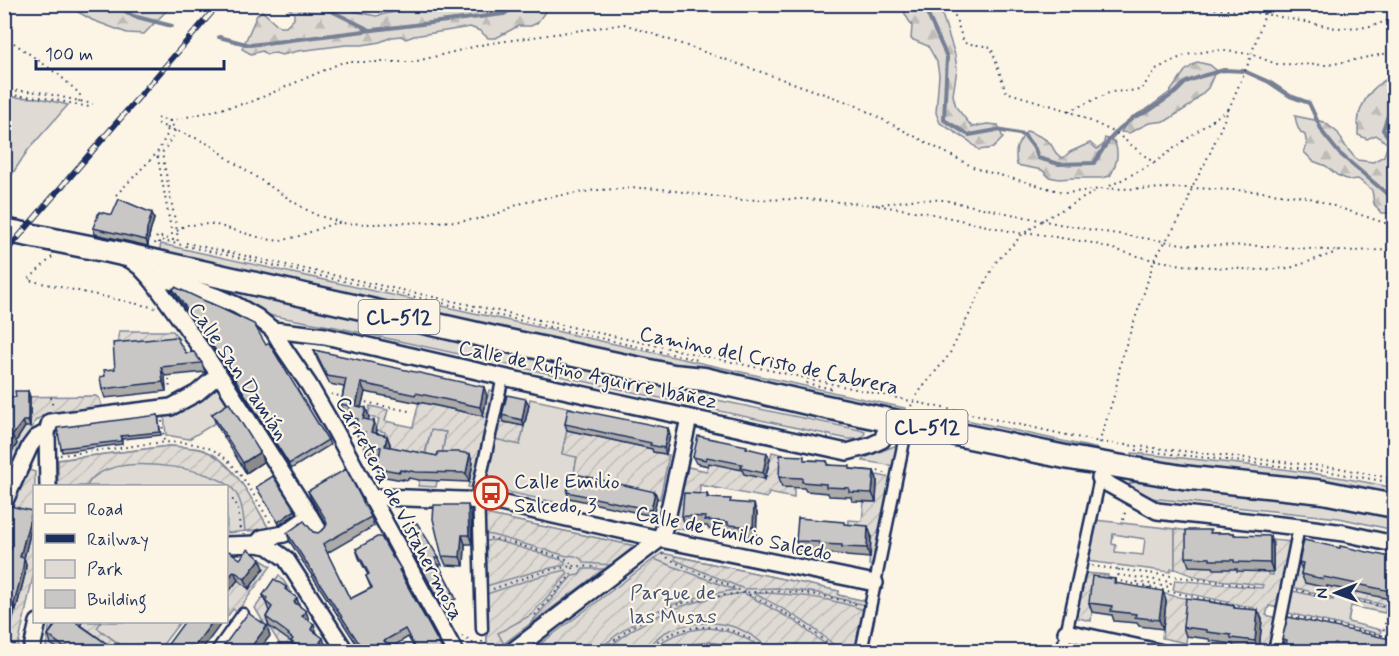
<svg xmlns="http://www.w3.org/2000/svg" width="1399" height="656" font-family="Mynerve,sans-serif">
  <defs>
    <pattern id="forest-firs" width="22" height="20" patternUnits="userSpaceOnUse" patternTransform="scale(1.5)"><rect width="22" height="20" fill="#dfdbd4"/><path d="M5 1l3.5 6h-7zM16 11l3.5 6h-7z" fill="#bfbcb8"/></pattern>
    <pattern id="garden-furrows" width="10" height="10" patternUnits="userSpaceOnUse" patternTransform="scale(1.5)"><rect width="10" height="10" fill="#dfdbd4"/><path d="M-1 1l2-2M0 10L10 0M9 11l2-2" fill="none" stroke="#bfbcb8"/></pattern>
  </defs>
  <rect width="100%" height="100%" fill="#fcf5e5"/>
  <filter id="ink" filterUnits="userSpaceOnUse"><feTurbulence type="fractalNoise" baseFrequency=".0167" numOctaves="2"/><feDisplacementMap in="SourceGraphic" scale="12" xChannelSelector="R" yChannelSelector="G"/><feConvolveMatrix kernelMatrix="1 2 1 2 8 2 1 2 1" color-interpolation-filters="sRGB"/></filter>
  <g filter="url(#ink)">
    <g fill="#dfdbd4" stroke="#7d8599" stroke-width="1.5" fill-rule="evenodd">
      <polygon points="5,97 39,98 68,105 28,150 5,185"/>
      <polygon points="161,244 905,408 904,418 162,255 159,251"/>
      <polygon points="188,277 687,387 717,400 860,430 865,432 864,436 860,439 848,439 335,327 263,314"/>
      <polygon points="221,383 238,409 189,439 166,435 164,414 179,410"/>
      <polygon points="530,399 572,408 562,453 577,457 568,505 485,487 495,439 520,444"/>
      <polygon points="939,414 1099,449 1097,459 937,426"/>
      <polygon points="431,430 446,432 436,487 418,486"/>
      <polygon points="897,445 894,466 863,461 864,458"/>
      <path d="M169 446C181 447 192 447 203 450 234 460 253 502 269 529L227 533 226 486H58V460Z"/>
      <path d="M1132 453C1220 462 1308 469 1394 488V496L1132 464Z"/>
      <polygon points="1149,481 1321,500 1394,513 1394,530 1339,518 1150,498 1130,488 1130,483"/>
      <polygon points="485,514 635,546 494,651 487,651"/>
      <path d="M1095 520 1175 529V569H1171L1170 572 1087 561ZM1113 534 1145 539 1143 555 1115 552 1116 545 1112 544Z"/>
      <polygon points="662,553 839,591 838,595 866,601 856,651 531,652"/>
      <polygon points="1293,591 1333,600 1334,596 1386,608 1385,613 1351,606 1348,622 1381,630 1380,634 1288,613"/>
      <polygon points="101,622 180,622 158,651 129,651 96,627"/>
    </g>
    <g fill="url(#forest-firs)" stroke="#7d8599" stroke-width="1.5">
      <polygon points="66,5 172,4 172,5 144,34 127,33 92,20"/>
      <polygon points="285,5 343,5 354,11 376,16 417,7 420,5 550,5 537,23 531,26 518,26 496,38 488,38 480,31 470,27 414,36 406,39 401,36 392,37 380,42 362,45 346,45 298,51 282,55 275,53 266,54 262,51 251,54 242,49 257,15 262,11 280,27 286,27 294,19 294,13"/>
      <polygon points="904,5 938,5 940,8 955,55 957,69 953,95 956,107 972,127 987,124 998,125 1003,138 993,148 979,150 969,141 940,123 936,113 939,75 937,62 928,46 911,39 912,26 905,14"/>
      <polygon points="1197,62 1210,65 1216,70 1208,88 1188,107 1166,121 1149,123 1129,133 1121,132 1130,118 1147,109 1170,92 1185,71"/>
      <path d="M1394 76V213H1381L1374 204 1372 190 1358 179 1349 180 1337 175 1326 166 1313 161 1304 152 1307 145 1305 135C1297 131 1297 125 1295 116L1324 122 1338 133 1346 147 1357 160 1373 162 1384 156 1388 144 1376 135 1367 139 1358 135C1358 128 1358 121 1359 115 1364 96 1377 82 1394 76Z"/>
      <path d="M1027 131C1035 134 1044 137 1050 143 1055 150 1055 155 1063 158L1070 152 1090 143 1097 149 1103 145 1105 138 1114 141C1120 153 1116 166 1110 176L1101 178H1071L1059 179 1049 177 1042 170 1017 165C1014 149 1017 144 1027 131Z"/>
    </g>
    <g fill="url(#garden-furrows)" stroke="#7d8599" stroke-width="1.5">
      <polygon points="119,331 173,331 179,339 116,352"/>
      <polygon points="489,390 495,391 472,488 468,487 473,463 441,460 446,432 431,430 423,461 396,458 383,443 385,432 376,430 379,419 368,417 370,406 388,410 385,421 413,427 419,402 483,416"/>
      <polygon points="96,396 100,399 102,408 44,415 35,421 34,424 5,482 5,397"/>
      <polygon points="500,418 505,419 505,422 524,426 520,445 495,439"/>
      <polygon points="567,430 653,449 653,452 669,455 660,499 573,479 577,457 562,454"/>
      <path d="M169 446C181 447 192 447 203 450 234 460 253 502 269 529L245 531C243 515 243 500 232 488 212 468 138 459 112 468 102 471 91 477 87 486H58V460Z"/>
      <polygon points="772,452 785,455 782,486 794,487 794,498 769,493 767,498 700,485 699,503 687,502 685,530 674,528 688,467 707,471 709,463 745,470 765,479"/>
      <polygon points="29,470 35,472 34,572 17,651 5,651 4,523"/>
      <polygon points="877,475 891,478 873,566 869,565 871,535 848,533 849,520 862,521 864,502 876,502"/>
      <path d="M485 514 635 546 611 565 585 563C580 557 575 554 567 556L492 535 485 534Z"/>
      <polygon points="1175,529 1189,531 1190,566 1195,566 1195,561 1237,569 1238,571 1243,571 1243,566 1267,570 1268,574 1273,575 1273,540 1292,542 1278,608 1269,606 1266,615 1276,618 1269,651 1258,651 1262,620 1254,613 1254,608 1173,590 1175,580 1262,588 1263,585 1199,578 1175,569"/>
      <polygon points="495,540 565,561 565,565 537,571 486,586 486,541"/>
      <polygon points="1303,544 1333,547 1394,560 1394,607 1331,593 1330,597 1293,587"/>
      <polygon points="675,556 839,591 838,595 866,601 865,605 818,593 777,588 744,589 675,560"/>
      <polygon points="255,559 261,560 271,566 237,612 233,609 227,617 227,561"/>
      <path d="M654 559 735 590C694 596 656 606 622 631 613 637 605 645 597 651H533L532 650Z"/>
      <polygon points="583,569 604,569 528,626 572,576 579,575"/>
      <polygon points="566,570 568,574 531,615 498,633 504,644 494,651 487,651 487,594 537,577"/>
      <polygon points="1084,573 1108,575 1106,591 1095,586 1091,621 1074,617"/>
      <polygon points="279,575 283,580 329,651 284,651 268,625 266,627 255,608"/>
      <polygon points="1143,589 1202,602 1190,608 1186,643 1162,638 1166,601"/>
      <path d="M744 593 796 622 834 651H771C762 642 750 633 737 628 715 620 684 622 664 633 656 638 650 646 642 651 636 654 613 652 605 651 643 615 692 599 744 593Z"/>
      <path d="M753 593C791 593 828 597 864 610L856 651H840C815 626 785 609 753 593Z"/>
      <polygon points="50,622 101,622 97,628 129,651 53,651 46,647"/>
      <path d="M709 628C731 631 748 637 764 651H741L722 644 709 642 686 645 671 651H648C666 637 685 629 709 628Z"/>
    </g>
    <g fill="none" stroke-linecap="round" stroke-linejoin="round">
      <g stroke="#767f94" stroke-width="4">
        <polyline points="114,4 133,16 172,26"/>
        <polyline points="317,4 370,30"/>
        <polyline points="923,4 947,57 944,120 969,135 997,130 1024,135 1035,149 1038,158 1059,164 1094,163 1109,140 1119,129 1134,117 1147,112 1176,92 1186,82 1202,76 1224,70 1244,71 1269,82 1290,96 1309,103 1323,133 1339,153 1386,193 1394,196"/>
        <polyline points="219,37 250,45 504,14 518,4"/>
        <polyline points="1394,98 1383,130 1394,144"/>
      </g>
      <defs>
        <g id="pedestrian">
          <polyline points="482,629 478,489 503,377"/>
          <polyline points="216,652 243,614"/>
          <polyline points="861,652 905,436"/>
          <polyline points="1062,652 1100,478"/>
          <polyline points="1274,652 1299,527"/>
        </g>
        <g id="minor">
          <polyline points="128,258 140,267 152,280 186,327 224,382 320,532"/>
          <polyline points="152,280 166,280 182,284 215,296 236,305 257,317 273,330 283,347 309,385 335,430 455,652"/>
          <polyline points="273,330 325,336 503,377 847,452 869,446 882,440 885,432"/>
          <polyline points="1100,478 1110,485 1157,511 1299,527 1344,533 1394,544"/>
          <polyline points="48,486 47,432 50,422 171,407 197,393 218,375"/>
          <polyline points="372,500 380,497 489,501 500,503 660,539 875,583"/>
          <polyline points="4,503 30,446 36,438 47,432"/>
          <polyline points="257,544 262,538 284,534 310,516"/>
          <polyline points="226,545 257,544 268,546 286,559 346,652"/>
          <polyline points="1066,632 1159,652"/>
          <polyline points="31,652 38,622"/>
          <polyline points="511,652 660,539 666,523 689,418"/>
        </g>
        <polyline id="primary" points="4,230 109,251 499,339 673,376 704,379 812,404 1070,458 1182,477 1323,492 1394,506"/>
      </defs>
      <use href="#pedestrian" stroke="#1b2f5e" stroke-width="15"/>
      <use href="#minor" stroke="#1b2f5e" stroke-width="20"/>
      <use href="#primary" stroke="#1b2f5e" stroke-width="27"/>
      <g stroke="#1b2f5e" stroke-width="2" stroke-dasharray="1.5 4.5" stroke-linecap="butt">
        <polyline points="951,4 964,43 991,47 1006,92 1069,111 1116,133 1154,163 1106,188"/>
        <polyline points="1173,4 1265,14 1336,28 1370,27 1394,18"/>
        <polyline points="4,36 59,75 80,94 79,105"/>
        <polyline points="4,90 39,92 93,104"/>
        <polyline points="4,95 40,97 89,107"/>
        <polyline points="1069,111 1111,92 1141,90 1156,69 1185,55 1216,50 1251,54 1276,64 1328,65 1394,52"/>
        <polyline points="157,118 170,121 175,130 173,136 162,153 177,231 178,245"/>
        <polyline points="170,121 251,102 343,62 413,62 485,44 624,24 853,104 977,169 1066,193 1101,189 1192,188 1253,191 1307,197 1394,226"/>
        <path d="M167 128C189 135 211 142 227 158L300 206 316 215 340 222"/>
        <polyline points="1154,163 1229,108"/>
        <polyline points="116,195 157,153"/>
        <polyline points="876,205 918,199 944,200 1059,224 1105,232 1188,245 1270,246 1340,251 1394,250"/>
        <polyline points="177,231 185,225 213,224 265,239 280,241 299,236 335,223 373,224 463,221 484,218 499,213 519,204 544,198 597,190 641,188 661,189 741,200 805,199 874,205 928,213 1023,234 1031,233 1092,243 1145,258 1182,265 1258,270 1290,268 1340,251"/>
        <polyline points="159,243 159,240 698,360"/>
        <polyline points="186,243 1099,442 1339,468 1394,479"/>
        <polyline points="155,244 157,236 173,240 157,153 168,133 167,128 156,122"/>
        <polyline points="52,257 28,280 156,308"/>
        <polyline points="169,379 170,391"/>
        <polyline points="806,383 833,389"/>
        <polyline points="331,394 343,397"/>
        <polyline points="51,397 53,409"/>
        <polyline points="360,401 413,412"/>
        <polyline points="911,406 918,393 949,355 995,263 1023,234 1043,220 1098,190"/>
        <polyline points="162,421 164,442"/>
        <polyline points="1099,443 1115,393 1122,356 1143,296 1154,260 1185,210 1192,188 1210,153 1248,64 1265,14 1258,4"/>
        <polyline points="1136,450 1325,471 1394,483"/>
        <path d="M60 455C80 453 100 450 120 448 152 443 199 434 226 459 245 476 257 502 271 523"/>
        <polyline points="878,471 885,473"/>
        <polyline points="226,500 234,500 238,508 240,530"/>
        <polyline points="1123,520 1126,509"/>
        <polyline points="490,538 509,542 566,559 574,566"/>
        <path d="M662 554C682 568 704 574 725 584 766 601 805 621 837 652"/>
        <polyline points="1092,566 1258,587"/>
        <polyline points="1119,569 1118,575 1171,582 1169,587 1137,582 1136,585"/>
        <polyline points="1115,580 1251,609"/>
        <path d="M493 589C519 580 547 568 575 566 582 566 591 567 598 567"/>
        <polyline points="1297,590 1331,599 1332,595 1394,609"/>
        <polyline points="535,615 570,576 574,566"/>
        <polyline points="1292,616 1394,638"/>
        <polyline points="462,636 477,646 483,647"/>
        <polyline points="1382,636 1389,607"/>
        <polyline points="482,641 483,652"/>
        <path d="M601 652C616 638 632 626 650 616 666 607 684 602 703 599 757 588 805 588 858 605"/>
        <path d="M643 652C679 619 732 618 767 652"/>
        <path d="M676 652C695 643 716 644 736 652"/>
      </g>
      <use href="#pedestrian" stroke="#fcf5e5" stroke-width="10"/>
      <use href="#minor" stroke="#fcf5e5" stroke-width="15"/>
      <use href="#primary" stroke="#fcf5e5" stroke-width="22"/>
      <defs>
        <polyline id="rail" points="4,254 38,214 219,4"/>
      </defs>
      <use href="#rail" stroke="#1b2f5e" stroke-width="6"/>
      <use href="#rail" stroke="#fcf5e5" stroke-width="4" stroke-dasharray="11" stroke-linecap="butt"/>
    </g>
    <g fill="#acabaa" stroke="#1b2f5e" stroke-width="1.5">
      <polygon points="112,215 154,219 149,236 148,246 95,234 93,228"/>
      <polygon points="173,289 266,345 328,440 330,445 291,469 232,376 175,295"/>
      <polygon points="314,350 487,396 483,416 419,402 419,403 365,392 361,407 369,417 368,420 377,430 376,433 387,436 390,444 390,447 473,463 469,482 419,480 408,478 408,480 403,479 403,480 380,476 377,468 380,455 366,452 362,443 363,440 359,439 355,430 356,427 352,426 348,417 349,414 344,413 341,404 344,387 330,384 317,359"/>
      <polygon points="186,353 202,363 205,372 165,376 166,391 105,398 102,389 115,369"/>
      <polygon points="28,391 30,397 30,427 25,427 16,441 17,444 4,462 4,427 5,427"/>
      <polygon points="529,405 524,426 504,422 502,415"/>
      <polygon points="212,414 260,452 263,462 246,473 216,424"/>
      <polygon points="158,415 161,435 122,439 122,444 62,452 61,448"/>
      <polygon points="565,424 668,428 670,435 666,454 653,452 652,449 567,430"/>
      <polygon points="748,448 770,459 765,479 744,474 742,470 709,463 708,466 696,463 693,457"/>
      <polygon points="806,460 827,461 829,465 852,469 874,471 877,480 876,502 852,501 851,497 829,496 828,493 806,491 804,488 782,487 779,477"/>
      <polygon points="308,491 371,517 374,526 327,553 350,599 371,588 366,576 368,575 359,558 356,549 404,578 443,651 416,651 408,637 390,648 394,651 361,651 290,542 287,533 313,532 318,533 325,528 326,524 311,499"/>
      <polygon points="567,492 655,492 657,498 653,516 569,498"/>
      <polygon points="707,494 709,498 732,503 757,513 756,537 731,534 730,531 709,529 707,526 685,525 682,516"/>
      <polygon points="471,514 472,544 465,544 464,566 446,565 442,556"/>
      <polygon points="34,517 24,558 26,564 25,574 16,610 15,610 7,644 6,558 10,551 4,547 4,529"/>
      <polygon points="845,524 871,535 870,558 846,556 845,555 823,553 822,551 799,550 796,541"/>
      <polygon points="402,531 439,558 442,565 439,565 453,592 456,599 441,606 404,538"/>
      <polygon points="1212,533 1234,533 1235,535 1273,546 1273,572 1237,571 1237,569 1214,569 1213,567 1189,566 1186,557"/>
      <polygon points="1340,548 1395,558 1395,600 1327,586 1327,588 1305,583 1301,574 1302,570 1299,562"/>
      <polygon points="226,554 264,568 249,589 238,580 230,590 226,588"/>
      <polygon points="1115,579 1117,584 1166,601 1163,629 1139,626 1137,623 1114,621 1112,615 1092,612 1089,603"/>
      <polygon points="286,587 287,591 300,607 326,647 331,651 295,651 291,642 269,626 266,617 269,611 263,595"/>
      <polygon points="1211,602 1234,606 1235,608 1262,619 1259,650 1234,647 1233,644 1210,641 1209,639 1186,636 1183,627"/>
      <polygon points="52,621 82,621 81,624 81,625 117,651 61,651 51,644 48,635 53,627"/>
      <polygon points="1282,639 1395,651 1285,651 1286,647"/>
    </g>
    <g fill="#8c8b8b" stroke="#1b2f5e" stroke-width="1.5">
      <polygon points="152,213 154,219 149,236 148,246 146,240 147,229"/>
      <polygon points="161,367 165,376 166,391 163,382"/>
      <polygon points="361,383 365,392 359,415 356,406"/>
      <polygon points="484,387 487,396 483,416 480,407"/>
      <polygon points="28,391 30,397 30,427 28,421"/>
      <polygon points="526,399 529,405 524,426 522,420"/>
      <polygon points="366,408 369,417 366,428 363,419"/>
      <polygon points="23,421 25,427 16,441 17,444 4,462 4,452 12,436"/>
      <polygon points="374,421 377,430 375,441 371,432"/>
      <polygon points="668,428 670,435 666,454 664,448"/>
      <polygon points="387,436 390,444 388,455 385,446"/>
      <polygon points="260,452 263,462 246,473 243,463"/>
      <polygon points="767,453 770,459 765,479 763,473"/>
      <polygon points="470,454 473,463 469,482 466,473"/>
      <polygon points="874,471 877,480 876,502 872,493"/>
      <polygon points="655,492 657,498 653,516 651,510"/>
      <polygon points="754,504 757,513 756,537 753,527"/>
      <polygon points="468,505 471,514 472,544 469,535"/>
      <polygon points="295,510 297,513 279,525 278,522"/>
      <polygon points="32,511 34,517 24,558 26,564 25,574 16,610 14,604 20,557"/>
      <polygon points="868,526 871,535 870,558 867,548"/>
      <polygon points="462,535 465,544 464,566 460,557"/>
      <polygon points="1270,536 1273,546 1273,572 1270,563"/>
      <polygon points="260,559 264,568 249,589 245,579"/>
      <polygon points="234,571 238,580 230,590 227,581"/>
      <polygon points="1163,591 1166,601 1163,629 1159,620"/>
      <polygon points="297,598 300,607 294,602"/>
      <polygon points="12,604 15,610 6,651 4,651 4,643"/>
      <polygon points="1258,610 1262,619 1259,650 1255,641"/>
      <polygon points="306,611 309,620 306,625 302,616"/>
      <polygon points="213,621 223,621 201,651 191,651"/>
      <polygon points="314,624 317,634 311,629"/>
      <polygon points="267,626 270,636 258,651 248,651"/>
      <polygon points="323,638 326,647 320,642"/>
    </g>
    <g fill="#c8c7c6" stroke="#1b2f5e" stroke-width="1.5">
      <polygon points="119,199 152,213 147,229 146,240 93,228 99,212 112,215"/>
      <polygon points="175,287 254,324 266,345 269,343 328,440 289,464 230,371 173,289"/>
      <polygon points="176,337 186,353 194,352 202,363 161,367 163,382 102,389 100,377 105,376 104,370 115,369 113,343"/>
      <polygon points="314,350 484,387 480,407 416,393 415,395 361,383 356,406 366,408 363,419 374,421 371,432 387,436 385,446 437,456 438,452 459,452 470,454 466,473 416,472 405,470 405,471 400,470 400,472 377,468 381,447 362,443 365,432 355,430 358,419 348,417 350,406 341,404 346,379 327,376"/>
      <polygon points="15,391 28,391 28,421 23,421 12,436 14,438 4,452 6,398 16,397"/>
      <polygon points="507,395 526,399 522,420 502,415"/>
      <polygon points="229,403 260,452 243,463 212,414"/>
      <polygon points="568,408 668,428 664,448 650,445 651,443 565,424"/>
      <polygon points="158,415 160,432 121,436 121,441 61,448 57,428"/>
      <polygon points="698,436 747,446 746,448 767,453 763,473 741,468 742,464 707,457 706,460 693,457"/>
      <polygon points="780,455 804,456 804,460 827,461 827,465 850,466 850,469 874,471 872,493 849,492 849,488 826,487 826,484 802,482 802,478 779,477"/>
      <polygon points="346,469 371,517 323,544 350,599 372,588 366,576 369,574 356,549 377,537 381,537 393,558 394,558 401,569 399,570 406,583 443,651 417,651 405,629 384,641 394,651 364,651 287,533 304,521 313,532 318,533 325,528 327,524 325,518 308,491"/>
      <polygon points="571,473 655,492 651,510 567,492"/>
      <polygon points="273,476 295,510 278,522 256,487"/>
      <polygon points="684,493 707,494 707,498 731,499 730,502 754,504 753,527 728,525 728,522 705,520 706,517 682,516"/>
      <polygon points="434,505 468,505 469,535 462,535 460,557 442,556 433,519"/>
      <polygon points="10,506 32,511 20,557 24,558 23,568 14,604 12,604 4,643 4,558 6,558 12,547 4,542 4,529"/>
      <polygon points="798,518 844,522 844,524 868,526 867,548 842,547 842,545 819,544 819,542 796,541"/>
      <polygon points="417,523 439,558 435,558 453,592 439,600 402,531"/>
      <polygon points="1186,530 1211,530 1210,533 1234,533 1234,535 1270,536 1270,563 1234,562 1234,560 1210,560 1210,558 1186,557"/>
      <polygon points="1304,540 1340,548 1340,546 1395,558 1395,592 1324,577 1323,579 1301,574 1303,563 1299,562"/>
      <polygon points="248,549 260,559 245,579 234,571 226,581 226,554 229,551 240,559"/>
      <polygon points="1092,576 1115,579 1114,583 1163,591 1159,620 1135,617 1136,614 1111,611 1112,606 1089,603"/>
      <polygon points="274,579 286,587 285,589 297,598 294,602 306,611 302,616 314,624 311,629 323,638 320,642 331,651 301,651 297,648 298,647 291,641 293,639 288,635 289,634 266,617 272,607 265,601 267,598 263,595"/>
      <polygon points="1186,598 1210,601 1210,602 1234,606 1234,608 1258,610 1255,641 1231,638 1231,635 1207,632 1207,630 1183,627"/>
      <polygon points="248,613 267,626 248,651 220,651"/>
      <polygon points="1288,617 1395,640 1395,651 1291,651 1285,650 1287,640 1282,639"/>
      <polygon points="55,621 78,621 77,623 117,651 74,651 66,646 65,648 48,635 57,623"/>
      <polygon points="185,621 213,621 191,651 163,651"/>
    </g>
  </g>
  <defs>
    <symbol id="bus-ring" viewBox="-11 -11 22 22"><circle r="9.5" fill="#fcf5e5" stroke="#c8321e" stroke-width="1.5"/><path d="M-5-6H5V4H4V6H2V4H-2V6H-4V4H-5ZM-3.5-4V0h7V-4ZM-3.5 1.2v1.5H-2V1.2ZM2 1.2v1.5H3.5V1.2Z" fill="#c8321e"/></symbol>
  </defs>
  <g fill-rule="evenodd">
    <use href="#bus-ring" x="472" y="474" width="38" height="38"/>
  </g>
  <g text-anchor="middle" stroke-width="4.5" stroke-linejoin="round" paint-order="stroke">
    <g fill="#fcf5e5" stroke="#5e6a86" stroke-width="1.5">
      <rect x="358.5" y="300" width="81" height="34" rx="4.5"/>
      <rect x="886.5" y="410" width="81" height="34" rx="4.5"/>
    </g>
    <g font-size="20" font-weight="bold" fill="#1b2f5e">
      <text x="399" y="324">CL-512</text>
      <text x="927" y="434">CL-512</text>
    </g>
    <g font-size="21" fill="#1b2f5e" stroke="#fcf5e5">
      <text transform="translate(769 360) rotate(12)" y="7">Camino del Cristo de Cabrera</text>
      <text transform="translate(239 371) rotate(56)" y="7">Calle San Damián</text>
      <text transform="translate(588 374) rotate(12)" y="7">Calle de Rufino Aguirre Ibáñez</text>
      <text transform="translate(400 508) rotate(62)" y="7">Carretera de Vistahermosa</text>
      <text transform="translate(734 533) rotate(12)" y="7">Calle de Emilio Salcedo</text>
    </g>
    <g font-size="21" fill="#1b2f5e" stroke="#fcf5e5" text-anchor="start">
      <text x="514" y="488">Calle Emilio<tspan x="514" dy="24">Salcedo, 3</tspan></text>
    </g>
    <g font-size="21" fill="#425176" stroke="#fcf5e5">
      <text x="673" y="599">Parque de<tspan x="673" dy="24">las Musas</tspan></text>
    </g>
  </g>
  <rect width="1399" height="656" fill="none" stroke="#fcf5e5" stroke-width="24"/>
  <rect x="12" y="12" width="1375" height="632" fill="none" stroke="#1b2f5e" stroke-width="2" filter="url(#ink)"/>
  <rect x="33" y="485" width="195" height="138" fill="#fcf5e5" stroke="#a2a6af" stroke-width="1.5"/>
  <rect x="45" y="504" width="30" height="9" fill="#fcf5e5" stroke="#a2a6af" stroke-width="1.5"/>
  <text x="87" y="515" font-size="18" fill="#1b2f5e">Road</text>
  <rect x="45" y="534" width="30" height="9" fill="#1b2f5e" stroke="#a2a6af" stroke-width="1.5"/>
  <text x="87" y="545" font-size="18" fill="#1b2f5e">Railway</text>
  <rect x="45" y="560" width="30" height="18" fill="#dfdbd4" stroke="#a2a6af" stroke-width="1.5"/>
  <text x="87" y="575" font-size="18" fill="#1b2f5e">Park</text>
  <rect x="45" y="590" width="30" height="18" fill="#c8c7c6" stroke="#a2a6af" stroke-width="1.5"/>
  <text x="87" y="605" font-size="18" fill="#1b2f5e">Building</text>
  <g transform="translate(1336 593) rotate(269)" stroke="#fcf5e5" stroke-width="4.5" paint-order="stroke">
  <path d="M0-4.5L10 22L0 15L-10 22Z" fill="#1b2f5e"/>
  <text y="-9" font-size="16" font-weight="bold" text-anchor="middle" fill="#1b2f5e">N</text>
  </g>
  <path d="M36 60v9h188v-9" fill="none" stroke="#1b2f5e" stroke-width="3"/>
  <text x="45" y="60" font-size="18" fill="#1b2f5e" stroke="#fcf5e5" stroke-width="4.5" paint-order="stroke">100 m</text>
</svg>
